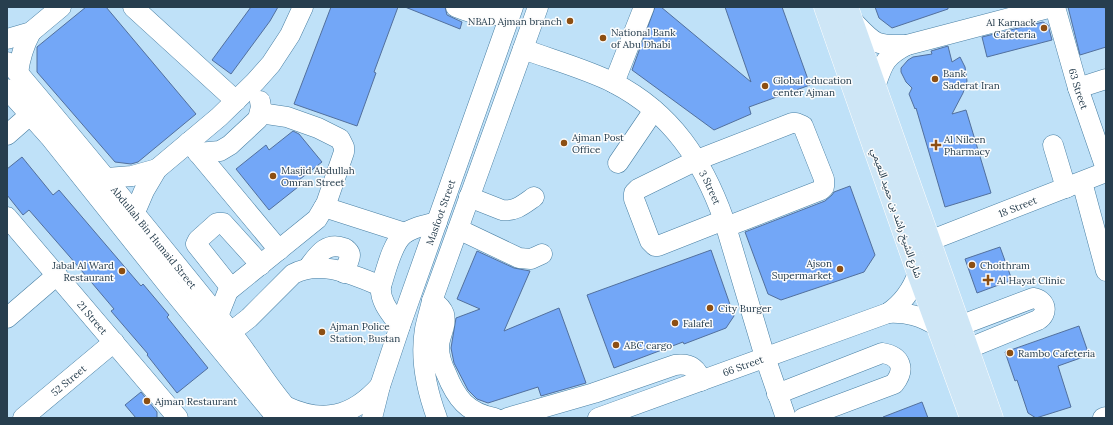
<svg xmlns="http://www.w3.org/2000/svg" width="1113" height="425" font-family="Lora,'Noto Sans Arabic',serif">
  <rect width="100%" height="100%" fill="#bfe1f8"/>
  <g fill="#73a7f7" stroke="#52709d">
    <polygon points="86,7 106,7 196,114 138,162 131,164 115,162 37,72 37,47"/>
    <polygon points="251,7 278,7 270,21 231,74 212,60"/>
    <polygon points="331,7 398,7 374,72 376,73 357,126 294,104"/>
    <polygon points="405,7 445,7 447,15 462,22 460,29"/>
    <polygon points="655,7 661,7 751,82 725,7 782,7 810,85 749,107 751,114 714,130 632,70"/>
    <polygon points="875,7 948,7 948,9 892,28 879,18"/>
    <polygon points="1068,7 1105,7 1106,12 1106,47 1080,55"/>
    <polygon points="1043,22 1048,25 1052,40 987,57 982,37"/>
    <polygon points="948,46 952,62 960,57 965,67 967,81 963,93 952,114 966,110 991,193 945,207 916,108 915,109 909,94 912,88 906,82 901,72 901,68 908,60 913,57 932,54 931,51"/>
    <polygon points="293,131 299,134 322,162 295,183 298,187 269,210 236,169 266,145 269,150"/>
    <polygon points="22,157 53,195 59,190 141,286 143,284 169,315 167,317 208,368 177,393 147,355 148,354 111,311 114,309 70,257 29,210 23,215 7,195 7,169"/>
    <polygon points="850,186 875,255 864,272 781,300 768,294 745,232 825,201 832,195 834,192"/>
    <polygon points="1000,247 1012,280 977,293 965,259"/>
    <polygon points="711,250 734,316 726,328 684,344 683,342 614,368 587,295"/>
    <polygon points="477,251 514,268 530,271 504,331 559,308 586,383 541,396 538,387 488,403 477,399 468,390 454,363 451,348 456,318 480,309 457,299"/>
    <polygon points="1079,326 1089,355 1058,366 1071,407 1036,418 1028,413 1017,380 1015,381 1005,352"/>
    <polygon points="141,392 157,412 157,418 136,418 125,405"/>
    <polygon points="922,402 928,418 883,418 883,417"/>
  </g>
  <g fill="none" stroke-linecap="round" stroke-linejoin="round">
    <defs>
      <g id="minor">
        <polyline points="133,7 236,101"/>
        <path d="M456 7C479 16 486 17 510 13"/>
        <path id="s1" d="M1055 7 1078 88 1106 169"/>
        <path d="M851 19C874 43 873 46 907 45L1052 7"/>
        <polyline points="7,39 31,32 61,7"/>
        <path id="s2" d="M523 49C553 60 586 69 614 83 672 113 703 161 724 220L765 357 786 418"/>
        <path id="s3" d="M7 62 18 73C90 158 160 244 230 331 253 359 270 392 296 418"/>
        <path d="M18 73C20 57 24 45 31 32"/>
        <polyline points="614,83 644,7"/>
        <path d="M875 87C883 64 884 57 907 45"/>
        <polyline points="1078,88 1106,79"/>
        <polyline points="7,89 50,137 172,290 277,418"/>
        <polyline points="7,135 31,114"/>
        <polyline points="189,142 279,250"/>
        <polyline points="1053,145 1066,188"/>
        <polyline points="198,153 220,151 230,145 258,119 261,107 260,101"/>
        <polyline points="618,163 654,110"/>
        <polyline points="107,178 132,176 157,169"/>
        <polyline points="1082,182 1106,271"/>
        <path d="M469 197 502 210C515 212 524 204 534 197"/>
        <polyline points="324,207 405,233"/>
        <polyline points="135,212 144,191 157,169 219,117 255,82 271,64 290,35 303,7"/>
        <path id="s4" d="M7 217 178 418"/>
        <polyline points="724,220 658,246 655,246 650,241 634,199 634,193 638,189 697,160 792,123 796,123 803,126 824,179 824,187 821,190 726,227"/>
        <polyline points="458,229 519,258 531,259 542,254"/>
        <path id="s5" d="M929 241 1106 172"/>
        <path d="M308 268C317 256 326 241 344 248 346 249 350 252 350 255 350 260 345 268 344 273"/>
        <polyline points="231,288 196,244 198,240 217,223 223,223 261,265"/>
        <path d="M432 301C437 304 442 308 444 314 447 326 439 336 439 347 439 357 442 365 446 373 456 398 467 413 495 418"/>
        <path d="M888 313C907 312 921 316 937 326"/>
        <polyline points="218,316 228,291 317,219 326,204 344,152 344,147 340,139 318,128 287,117 260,113"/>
        <polyline points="7,318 57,275"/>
        <path d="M400 326C391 314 379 301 381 286 386 271 392 243 404 234 413 227 426 225 437 222"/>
        <path d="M959 326 1033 298C1046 300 1049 313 1038 320L967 349"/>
        <path d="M231 332 249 318 293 274C321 259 353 275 381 286"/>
        <path d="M777 394 882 353C901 356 906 369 894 384L803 418"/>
        <path d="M285 406C323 424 352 417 380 386"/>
        <path id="s6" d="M23 418 114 342"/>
        <path id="s7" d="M372 418 380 386 400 326 513 7"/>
        <path d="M437 418C427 391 420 358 425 329 427 319 430 310 432 301L538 7"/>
        <path d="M507 418 594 393 675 365C689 363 697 368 701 381"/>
        <path id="s8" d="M598 418 888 313C903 303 912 290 918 273"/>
        <polyline points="1103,418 1106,417"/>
      </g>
      <g id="major">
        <polyline points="825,7 918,273 971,418"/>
        <polyline points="847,7 992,418"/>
      </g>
    </defs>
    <use href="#minor" stroke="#487fa3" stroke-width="21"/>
    <use href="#major" stroke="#fff" stroke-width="23"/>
    <use href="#minor" stroke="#fff" stroke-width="20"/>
    <use href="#major" stroke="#cee6f6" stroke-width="22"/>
  </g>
  <g fill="#8d4f12" stroke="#fcfcfc" stroke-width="1.5">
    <circle cx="570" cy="21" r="4"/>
    <circle cx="1044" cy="28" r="4"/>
    <circle cx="603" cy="38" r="4"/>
    <circle cx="935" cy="79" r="4"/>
    <circle cx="765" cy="86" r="4"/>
    <circle cx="564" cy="143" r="4"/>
    <path d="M934 139h4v4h4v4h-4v4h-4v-4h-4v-4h4z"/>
    <circle cx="273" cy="176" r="4"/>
    <circle cx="972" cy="265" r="4"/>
    <circle cx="840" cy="269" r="4"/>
    <circle cx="122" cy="271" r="4"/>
    <path d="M986 274h4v4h4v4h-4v4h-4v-4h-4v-4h4z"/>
    <circle cx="710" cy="308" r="4"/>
    <circle cx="675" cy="323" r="4"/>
    <circle cx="322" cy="332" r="4"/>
    <circle cx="616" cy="345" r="4"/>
    <circle cx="1010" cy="353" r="4"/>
    <circle cx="147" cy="401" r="4"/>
  </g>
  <g text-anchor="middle" stroke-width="3" stroke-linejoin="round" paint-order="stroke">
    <g font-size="10" fill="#273e4e" stroke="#fcfcfc" text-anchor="start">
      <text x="562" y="25" text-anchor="end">NBAD Ajman branch</text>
      <text x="1036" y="26" text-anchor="end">Al Karnack<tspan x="1036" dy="12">Cafeteria</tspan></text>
      <text x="611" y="36">National Bank<tspan x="611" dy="12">of Abu Dhabi</tspan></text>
      <text x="943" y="77">Bank<tspan x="943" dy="12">Saderat Iran</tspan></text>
      <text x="773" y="84">Global education<tspan x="773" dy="12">center Ajman</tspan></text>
      <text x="572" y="141">Ajman Post<tspan x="572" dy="12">Office</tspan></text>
      <text x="944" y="143">Al Nileen<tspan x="944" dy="12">Pharmacy</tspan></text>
      <text x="281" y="174">Masjid Abdullah<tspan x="281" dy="12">Omran Street</tspan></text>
      <text x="832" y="267" text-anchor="end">Ajson<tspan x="832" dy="12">Supermarket</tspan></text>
      <text x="114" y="269" text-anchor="end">Jabal Al Ward<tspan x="114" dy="12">Restaurant</tspan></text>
      <text x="980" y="269">Choithram</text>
      <text x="997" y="284">Al Hayat Clinic</text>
      <text x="718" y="312">City Burger</text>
      <text x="683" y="327">Falafel</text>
      <text x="330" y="330">Ajman Police<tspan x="330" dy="12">Station, Bustan</tspan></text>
      <text x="624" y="349">ABC cargo</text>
      <text x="1018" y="357">Rambo Cafeteria</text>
      <text x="155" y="405">Ajman Restaurant</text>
    </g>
    <g font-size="10" fill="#273e4e" stroke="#fcfcfc">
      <text dy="4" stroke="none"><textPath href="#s1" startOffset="85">63 Street</textPath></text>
      <text dy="4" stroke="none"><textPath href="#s2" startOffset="242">3 Street</textPath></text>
      <text dy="4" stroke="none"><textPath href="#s5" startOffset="95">18 Street</textPath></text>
      <text dy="4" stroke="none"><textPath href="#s7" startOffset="217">Masfoot Street</textPath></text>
      <text transform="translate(897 213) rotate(71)" y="4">شارع الشيخ راشد بن حميد النعيمي</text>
      <text dy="4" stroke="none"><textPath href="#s3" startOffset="229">Abdullah Bin Humaid Street</textPath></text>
      <text dy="4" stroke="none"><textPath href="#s4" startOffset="132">21 Street</textPath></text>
      <text dy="4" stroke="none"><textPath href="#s8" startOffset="154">66 Street</textPath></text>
      <text dy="4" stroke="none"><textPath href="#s6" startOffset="59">52 Street</textPath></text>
    </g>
  </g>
  <rect width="1113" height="425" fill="none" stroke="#273e4e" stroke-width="16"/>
</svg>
